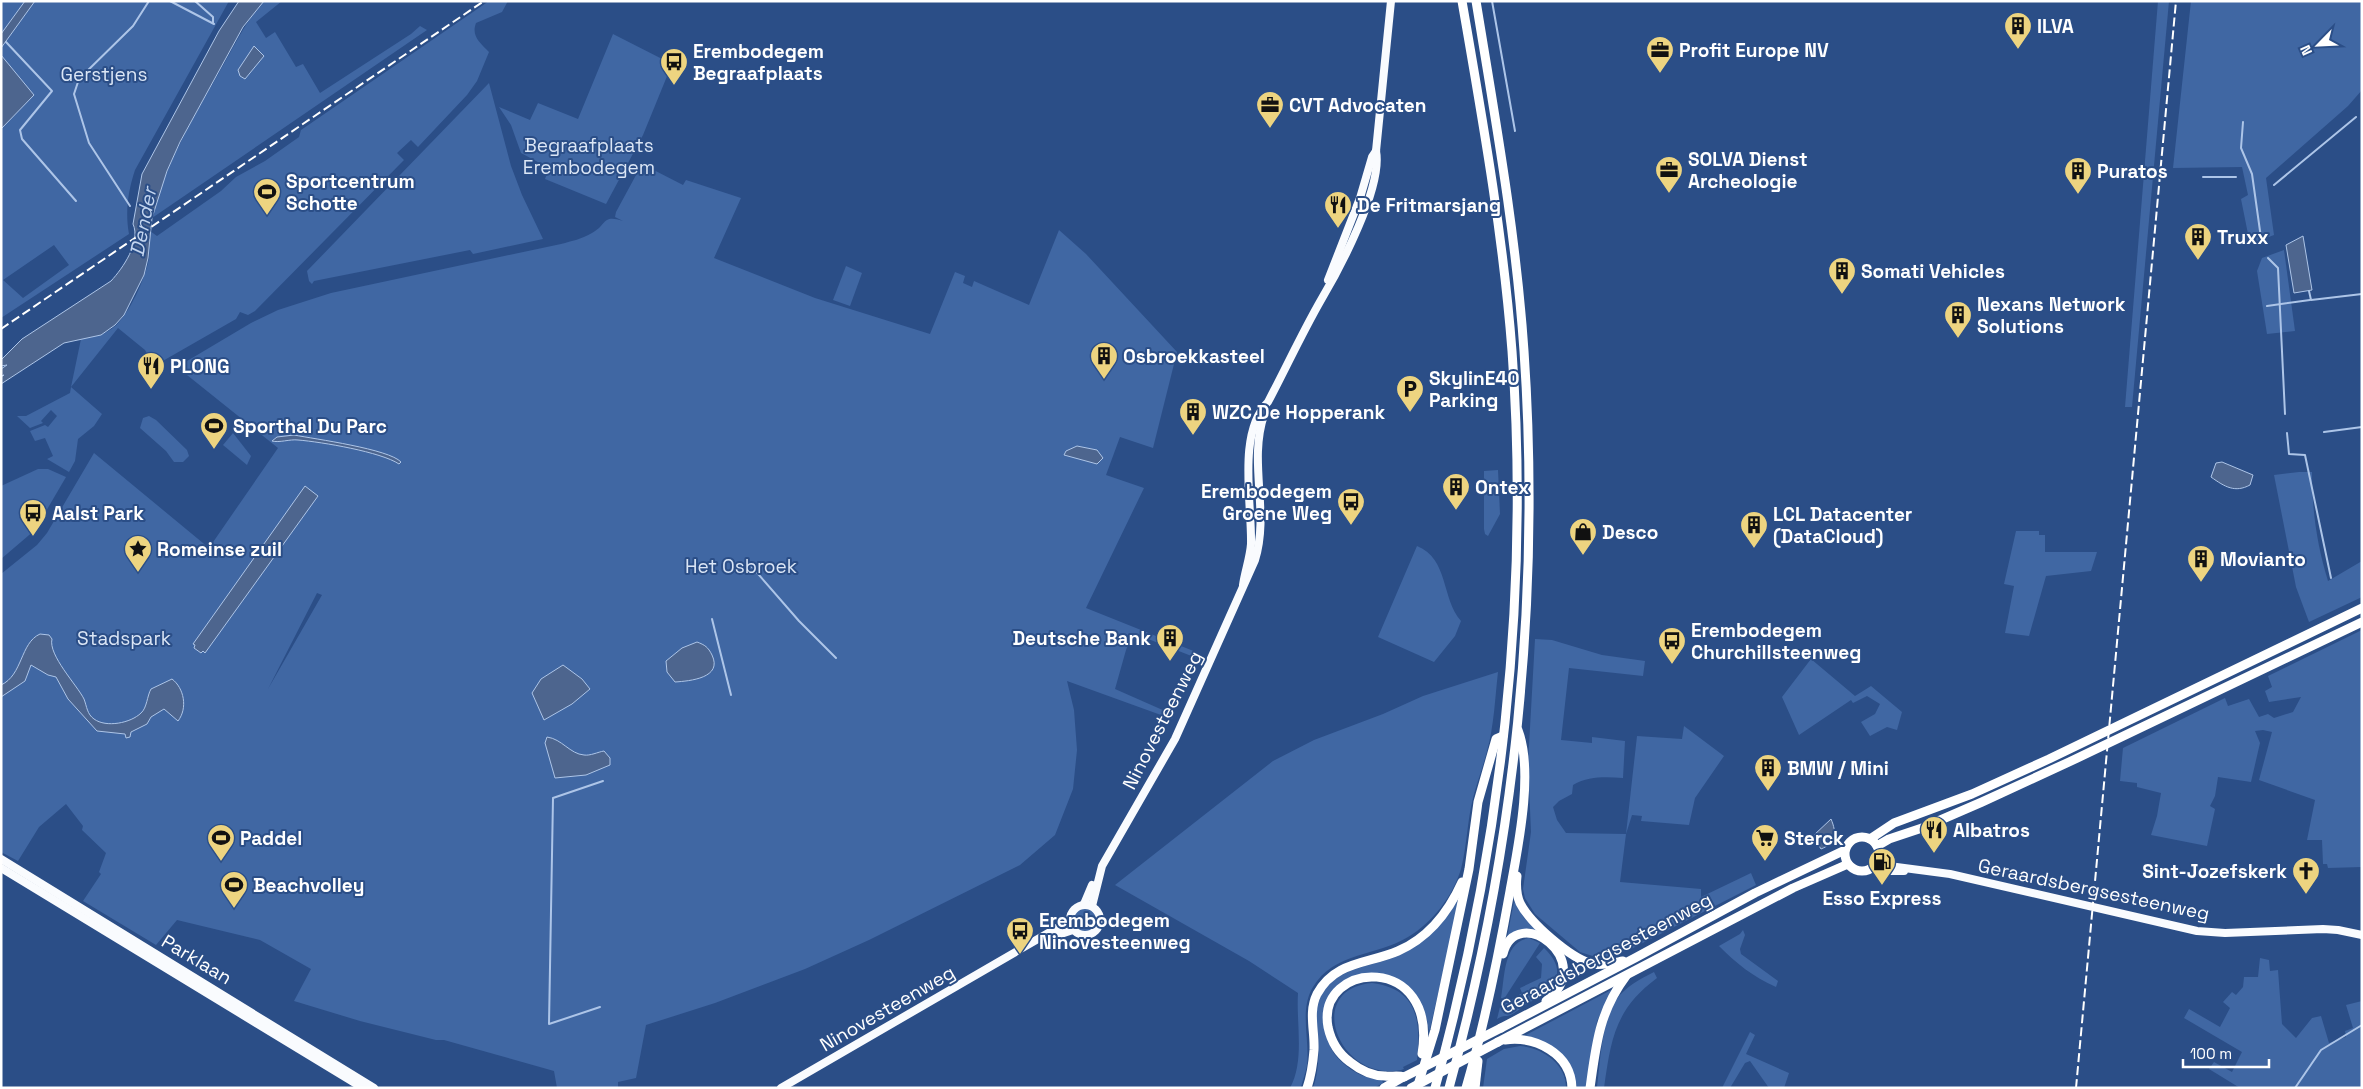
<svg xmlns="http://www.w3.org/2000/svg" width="2363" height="1089" font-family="'Space Grotesk',sans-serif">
  <rect width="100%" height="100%" fill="#2b4e87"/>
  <g fill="#4067a3" fill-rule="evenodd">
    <polygon points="1,1 25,1 1,34"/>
    <path d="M35 1H229L135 170C128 191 125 212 129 234L1 318V129L33 95 1 55V48ZM54 245 69 265 23 298 3 280Z"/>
    <path d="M264 1H282L256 22 266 38 275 32 296 67 303 64 320 93 411 34 420 26 427 30 152 218C165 164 194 117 221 69 235 45 245 22 264 1Z"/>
    <path d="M489 1H508L502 12 476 23C471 36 480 43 489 52L477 81 467 95 418 147 411 140 397 153 404 160 255 311 248 315 240 312 236 319 154 366 145 350 118 328 71 387 102 414 94 426 78 439 75 461 69 472 47 459 53 456 45 438 35 441 30 431 45 425 48 427 57 416 51 410 41 421 43 423 30 428 17 416H26L70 393 71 387 81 339C93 337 104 335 114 327 129 315 146 277 149 258 150 248 148 240 150 231L157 236 221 191 236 177 265 161 299 137 301 130Z"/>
    <polygon points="2158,1 2169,1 2132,407 2125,407"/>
    <polygon points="2191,1 2362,1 2362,90 2348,106 2266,178 2274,235 2250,244 2241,199 2248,195 2242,167 2173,168"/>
    <polygon points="613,34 672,64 643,135 606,204 545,179 549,168 521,153 511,125 499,107 530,120 538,103 578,119"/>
    <polygon points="489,83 511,166 522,195 543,239 473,254 470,250 314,281 312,284 309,281 307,271"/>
    <path d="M642 164 683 185 686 180 741 198 714 258 815 298 930 334 955 272 965 276 963 283 972 287 974 281 1029 305 1059 230 1086 254 1177 352 1153 448 1120 437 1106 475 1144 488 1086 608 1201 654 1199 659 1133 633 1126 650 1115 689 1174 715 1172 719 1067 681 1074 710 1077 750 1073 789 1055 835 1020 865 869 940 805 969 715 1003 646 1025 636 1078 618 1082V1088H557L554 1071 444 1040H436L360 1021 294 1001 311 969 260 940 177 920 156 945 83 901 101 874 99 872 106 853 82 830 83 826 66 804 39 827 18 861 1 852V574L37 545 47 533 94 453 209 548 278 448 177 367 251 323 278 310 331 293 561 244C572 241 582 239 592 233 607 225 602 214 623 221L615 217 616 212ZM317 593 322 595 268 689Z"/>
    <polygon points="2284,250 2295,331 2267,334 2257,271 2262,258"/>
    <polygon points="846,266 862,273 850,306 833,300"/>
    <polygon points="149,416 156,420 187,450 189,456 183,462 174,462 166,451 140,428 143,418"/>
    <polygon points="233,433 251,456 247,465 223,445"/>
    <polygon points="38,469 48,469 66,477 35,530 1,559 1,486"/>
    <polygon points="1498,470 1500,514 1488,536 1485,534 1484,529 1484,471"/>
    <path d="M2299 472H2312C2312 511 2317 545 2328 581L2362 561V597L2309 622 2296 587 2274 475Z"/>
    <polygon points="2016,531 2039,531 2039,535 2045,535 2045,552 2097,552 2091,571 2046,576 2029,636 2005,633 2014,586 2004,584"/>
    <path d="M1417 546C1449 559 1441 598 1461 621L1455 636 1434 662 1378 637Z"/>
    <polygon points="2362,630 2362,867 2328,868 2327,864 2323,864 2322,840 2307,840 2315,800 2259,780 2272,732 2263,730 2255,731 2260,743 2251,782 2218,777 2215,796 2210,806 2215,809 2207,846 2151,835 2157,816 2161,793 2137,787 2137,783 2120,781 2123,748 2225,698 2228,706 2249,699 2259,717 2268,714 2274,718 2293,712 2301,697 2269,702 2265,691 2272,687 2268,676"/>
    <path d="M1535 639 1552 640 1602 655 1645 661 1643 676 1569 668 1561 740 1592 743V737L1625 741 1623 778C1605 777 1589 776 1573 785L1572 794 1559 801 1553 807 1557 820 1566 833 1626 834 1637 736 1682 739 1684 726 1724 756 1695 798 1689 825 1641 821 1642 816 1632 815 1626 834 1620 882 1701 889V897L1751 873 1756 885 1631 949 1602 959 1580 952 1535 914 1525 898 1523 889 1531 832 1528 763Z"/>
    <polygon points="1811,659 1855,696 1871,686 1902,712 1897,730 1887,727 1870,736 1861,722 1875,714 1880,704 1867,696 1853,703 1851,700 1799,735 1782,697"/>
    <path d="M1498 672C1495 698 1494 726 1487 751 1483 767 1477 782 1473 798 1467 822 1467 846 1461 869 1453 896 1432 923 1408 937 1377 956 1334 952 1313 987 1299 1010 1310 1039 1307 1065 1306 1072 1303 1079 1301 1087L1290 1088C1305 1060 1296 1024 1298 993L1249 961 1115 885 1273 761 1314 740 1383 714 1423 696Z"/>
    <path d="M1460 898 1429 1033C1421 943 1304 963 1327 1036 1329 1043 1331 1050 1336 1056 1348 1070 1364 1079 1382 1080L1383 1083 1374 1088H1313C1319 1071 1319 1052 1318 1035 1317 1023 1315 1011 1319 1001 1334 963 1376 969 1406 952 1429 938 1444 920 1460 898Z"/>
    <polygon points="1514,901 1524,918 1538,930 1526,929 1507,938"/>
    <circle cx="1084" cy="920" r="12"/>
    <path d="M1743 930 1745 935 1740 949 1741 954 1778 981 1776 987C1753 977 1736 963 1719 946L1740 934Z"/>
    <path d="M1529 938 1540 943 1504 999 1501 998C1505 977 1503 942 1529 938Z"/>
    <path d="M1544 948C1571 974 1552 990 1527 1004 1522 1007 1513 1015 1507 1016 1504 1016 1502 1016 1497 1019L1500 1007 1522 993 1520 988 1541 978 1542 964 1536 957Z"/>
    <polygon points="2260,958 2269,960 2270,971 2278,970 2282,1024 2296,1038 2312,1018 2321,1016 2329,1043 2346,1037 2345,1031 2353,1028 2346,1005 2362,1001 2362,1088 2240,1088 2209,1069 2214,1062 2232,1072 2242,1052 2184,1018 2189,1009 2220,1027 2230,1008 2223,1002 2232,992 2236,995 2243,987 2244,977 2258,977"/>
    <path d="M1654 972 1657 978C1615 1009 1611 1039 1604 1088H1597C1600 1064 1602 1019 1616 1000 1625 987 1640 979 1654 972Z"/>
    <path d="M1372 983C1418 989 1421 1021 1417 1060L1403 1067 1404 1069C1399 1071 1394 1071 1388 1071 1335 1070 1307 989 1372 983Z"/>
    <path d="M1613 989 1597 1021 1586 1088H1577C1573 1054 1553 1046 1524 1036Z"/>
    <polygon points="1750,1032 1755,1035 1746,1054 1789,1073 1784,1088 1769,1088 1750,1061 1745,1063 1730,1088 1722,1088"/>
    <path d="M1520 1046C1542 1048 1566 1063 1566 1088H1483L1487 1059 1504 1049Z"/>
  </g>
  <g fill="#4d658e" stroke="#adc5e8">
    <polygon points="25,1 35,1 1,48 1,34"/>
    <path d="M239 1H264L243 27 180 142 167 171 152 218 148 258 144 275 124 315 115 325 101 335 64 343 1 384V377L4 375 1 376V369L7 365 1 366V360L22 339 111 281C123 268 141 242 133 224L142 174 219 31Z"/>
    <polygon points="254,46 264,56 245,79 240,76 238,70"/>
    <polygon points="1,55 34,95 1,129"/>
    <polygon points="2303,236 2312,290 2294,293 2286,245"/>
    <path d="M294 435C315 439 389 449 401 462L399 464C381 452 322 442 298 440 290 439 279 443 272 441L277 437Z"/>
    <polygon points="1077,446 1097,450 1103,458 1097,464 1064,455 1066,451"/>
    <path d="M2222 462 2253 475 2250 485C2235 493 2225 487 2211 477L2216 463Z"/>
    <polygon points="305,486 318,496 205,653 203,651 201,653 194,648 195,645 193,644"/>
    <path d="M40 634 49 635 52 639C48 655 77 685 84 699 87 707 87 714 94 719 106 728 131 723 141 713 147 708 147 696 151 689L172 679C184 688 188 708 178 721L164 709 151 717 147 724 131 732 130 737 126 738 125 734 97 731 68 699 56 677 48 675 31 665 25 681 1 697V685C23 675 20 643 40 634Z"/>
    <path d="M697 642C705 645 708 647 712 655 723 678 690 681 675 682L667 672 666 661 682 648Z"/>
    <polygon points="563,665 582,679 590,689 572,704 544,720 532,693 541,679"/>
    <path d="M547 737C562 739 570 754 584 755 590 756 598 752 604 751L610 758V765L586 775 555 778 545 743Z"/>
    <path d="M1831 819C1837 833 1836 843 1821 849L1813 836Z"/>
  </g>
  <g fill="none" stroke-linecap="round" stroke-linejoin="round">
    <g stroke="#adc5e8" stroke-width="2">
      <polyline points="170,1 214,24"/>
      <polyline points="195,1 213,17 213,23"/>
      <polyline points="1492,1 1515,131"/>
      <polyline points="6,42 52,91 20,130 22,139 76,201"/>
      <polyline points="2243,122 2241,148 2252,174 2261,238"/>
      <polyline points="2203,177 2236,177"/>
      <polyline points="2274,185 2356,117"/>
      <polyline points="130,206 89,143 74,94 79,79 133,26 149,1"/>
      <polyline points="2268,258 2278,268 2285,414"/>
      <polyline points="2309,291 2311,300 2362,294"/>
      <polyline points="2267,306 2310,300"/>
      <polyline points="2324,432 2362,427"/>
      <polyline points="2287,433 2289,454 2305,455 2331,578"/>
      <polyline points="746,560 799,621 836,658"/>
      <polyline points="712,619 731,695"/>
      <polyline points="600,1007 549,1024 553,798 603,781"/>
      <polyline points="2295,1088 2321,1050 2362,1025"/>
    </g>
    <g stroke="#f9fbfe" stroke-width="8">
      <polyline points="1328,280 1360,198 1372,157 1376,151"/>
      <path d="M1243 585C1245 571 1250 558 1251 544 1252 504 1237 432 1268 402 1286 368 1302 333 1321 300 1340 268 1383 187 1376 151L1391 1"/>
      <polyline points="1878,857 1889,866 1950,874 2197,931 2225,933 2323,929 2338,930 2362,935"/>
      <polyline points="1,859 374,1088"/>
      <polyline points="1875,865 1886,871 1904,871"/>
      <polyline points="1,868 363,1088"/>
      <polyline points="1084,904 1092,885"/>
      <circle cx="1085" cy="920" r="15"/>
      <path d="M1092 906 1102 866 1175 739 1255 560C1270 512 1248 463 1264 415"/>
      <polyline points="1049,938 1073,930"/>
      <polyline points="781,1088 1069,921"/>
    </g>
    <g stroke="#fff" stroke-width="9">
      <circle cx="1862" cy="854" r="17"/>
      <polyline points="1870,839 1894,823 1972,794 2049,759 2362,608"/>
      <polyline points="1877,846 1889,839 1922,828 1982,802 2069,762 2362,622"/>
      <path d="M1517 876C1516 885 1516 894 1520 903 1530 923 1570 958 1592 964 1602 966 1613 963 1623 961"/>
      <path d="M1503 954C1516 901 1599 961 1546 1001"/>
      <polyline points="1501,1028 1635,958 1755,893 1845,850"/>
      <path d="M1505 1040C1535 1036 1571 1053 1572 1088"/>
      <polyline points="1498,1042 1793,888 1848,864"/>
      <path d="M1404 1077C1398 1075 1391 1077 1385 1076 1372 1076 1360 1070 1350 1062 1339 1054 1331 1041 1328 1027 1316 960 1439 952 1422 1054"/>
      <path d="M1307 1088C1311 1076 1313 1063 1314 1050 1315 1031 1308 1012 1317 994 1335 961 1368 964 1398 951 1428 938 1449 911 1462 882"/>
      <polyline points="1384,1088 1403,1077"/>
      <polyline points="1417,1088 1435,1030 1469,869 1478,802 1496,739 1503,736"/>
      <path d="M1435 1088C1501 849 1530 598 1512 351 1503 233 1482 117 1462 1"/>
      <path d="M1449 1088C1515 848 1541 598 1524 351 1516 233 1495 117 1476 1"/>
      <path d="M1466 1088C1485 1023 1498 958 1510 891 1518 847 1534 772 1518 730"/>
      <polyline points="1475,1088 1478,1061"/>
      <path d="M1590 1088C1596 1045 1599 1012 1626 976"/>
    </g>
    <g stroke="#fff" stroke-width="2" stroke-dasharray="9 4" stroke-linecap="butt">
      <polyline points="1,329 484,1"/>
      <polyline points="2076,1088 2176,1"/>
    </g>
    <g stroke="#fff" stroke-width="9">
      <polyline points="1404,1077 1501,1028"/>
      <polyline points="1411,1088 1498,1042"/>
    </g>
  </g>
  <defs>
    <symbol id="building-pin" viewBox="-11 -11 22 30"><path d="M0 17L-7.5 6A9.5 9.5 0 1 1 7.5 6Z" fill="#edd480" stroke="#2b4e87"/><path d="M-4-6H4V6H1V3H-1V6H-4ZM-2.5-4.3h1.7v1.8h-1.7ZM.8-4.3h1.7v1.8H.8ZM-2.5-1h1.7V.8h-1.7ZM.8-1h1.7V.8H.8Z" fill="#111"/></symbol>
    <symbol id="office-pin" viewBox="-11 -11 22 30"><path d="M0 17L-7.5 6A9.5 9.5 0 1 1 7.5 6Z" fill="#edd480" stroke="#2b4e87"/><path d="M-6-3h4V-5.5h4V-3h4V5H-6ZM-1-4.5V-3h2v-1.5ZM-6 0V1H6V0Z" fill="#111"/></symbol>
    <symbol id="bus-pin" viewBox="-11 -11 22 30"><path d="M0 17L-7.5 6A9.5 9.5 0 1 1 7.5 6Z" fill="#edd480" stroke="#2b4e87"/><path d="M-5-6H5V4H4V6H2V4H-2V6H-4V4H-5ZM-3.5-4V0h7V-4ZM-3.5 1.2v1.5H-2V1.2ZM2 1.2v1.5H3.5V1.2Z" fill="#111"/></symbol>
    <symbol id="stadium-pin" viewBox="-11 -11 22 30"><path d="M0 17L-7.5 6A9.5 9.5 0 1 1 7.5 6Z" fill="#edd480" stroke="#2b4e87"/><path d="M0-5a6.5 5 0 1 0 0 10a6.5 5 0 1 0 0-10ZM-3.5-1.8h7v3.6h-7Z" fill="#111"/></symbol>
    <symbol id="restaurant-pin" viewBox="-11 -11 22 30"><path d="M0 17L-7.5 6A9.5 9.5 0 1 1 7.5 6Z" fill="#edd480" stroke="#2b4e87"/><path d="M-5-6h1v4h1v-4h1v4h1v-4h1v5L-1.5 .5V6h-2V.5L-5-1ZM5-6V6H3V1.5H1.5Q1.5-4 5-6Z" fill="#111"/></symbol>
    <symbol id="parking-pin" viewBox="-11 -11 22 30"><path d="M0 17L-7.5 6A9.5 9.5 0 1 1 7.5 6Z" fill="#edd480" stroke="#2b4e87"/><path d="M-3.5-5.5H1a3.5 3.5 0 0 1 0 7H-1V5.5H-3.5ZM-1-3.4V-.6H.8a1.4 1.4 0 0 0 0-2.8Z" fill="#111"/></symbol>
    <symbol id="shop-pin" viewBox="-11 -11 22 30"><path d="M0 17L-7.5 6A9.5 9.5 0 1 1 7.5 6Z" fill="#edd480" stroke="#2b4e87"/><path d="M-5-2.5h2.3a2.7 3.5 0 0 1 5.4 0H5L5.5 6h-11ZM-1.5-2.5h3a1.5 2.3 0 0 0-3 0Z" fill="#111"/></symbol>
    <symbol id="sight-pin" viewBox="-11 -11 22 30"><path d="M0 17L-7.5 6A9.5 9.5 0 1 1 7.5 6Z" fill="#edd480" stroke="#2b4e87"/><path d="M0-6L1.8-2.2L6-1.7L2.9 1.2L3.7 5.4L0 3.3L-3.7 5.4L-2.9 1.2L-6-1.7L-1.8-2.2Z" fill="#111"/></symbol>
    <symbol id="supermarket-pin" viewBox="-11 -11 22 30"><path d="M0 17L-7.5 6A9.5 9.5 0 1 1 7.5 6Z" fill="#edd480" stroke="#2b4e87"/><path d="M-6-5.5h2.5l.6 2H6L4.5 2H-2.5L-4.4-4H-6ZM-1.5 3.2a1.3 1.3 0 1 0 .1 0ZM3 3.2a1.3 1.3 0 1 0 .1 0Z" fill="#111"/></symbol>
    <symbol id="fuel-pin" viewBox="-11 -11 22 30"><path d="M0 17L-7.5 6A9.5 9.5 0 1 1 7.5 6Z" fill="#edd480" stroke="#2b4e87"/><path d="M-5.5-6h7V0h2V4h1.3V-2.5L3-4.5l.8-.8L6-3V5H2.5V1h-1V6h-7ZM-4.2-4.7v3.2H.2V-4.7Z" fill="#111"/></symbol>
    <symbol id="church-pin" viewBox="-11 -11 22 30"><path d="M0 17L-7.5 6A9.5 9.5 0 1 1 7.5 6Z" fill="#edd480" stroke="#2b4e87"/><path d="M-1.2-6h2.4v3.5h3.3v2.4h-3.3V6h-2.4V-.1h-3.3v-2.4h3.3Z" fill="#111"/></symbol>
  </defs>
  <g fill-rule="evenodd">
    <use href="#building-pin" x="2002" y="10" width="32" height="43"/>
    <use href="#office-pin" x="1644" y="34" width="32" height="43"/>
    <use href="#bus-pin" x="658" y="46" width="32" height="43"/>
    <use href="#office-pin" x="1254" y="89" width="32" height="43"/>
    <use href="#office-pin" x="1653" y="154" width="32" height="43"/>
    <use href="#building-pin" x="2062" y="155" width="32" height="43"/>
    <use href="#stadium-pin" x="251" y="176" width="32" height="43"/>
    <use href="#restaurant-pin" x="1322" y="189" width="32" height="43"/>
    <use href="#building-pin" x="2182" y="221" width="32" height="43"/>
    <use href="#building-pin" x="1826" y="255" width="32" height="43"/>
    <use href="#building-pin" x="1942" y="299" width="32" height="43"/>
    <use href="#building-pin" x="1088" y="340" width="32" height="43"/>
    <use href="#restaurant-pin" x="135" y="350" width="32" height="43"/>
    <use href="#parking-pin" x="1394" y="373" width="32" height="43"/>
    <use href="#building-pin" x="1177" y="396" width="32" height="43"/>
    <use href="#stadium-pin" x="198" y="410" width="32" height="43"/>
    <use href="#building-pin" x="1440" y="471" width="32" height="43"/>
    <use href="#bus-pin" x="1335" y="486" width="32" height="43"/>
    <use href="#bus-pin" x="17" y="497" width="32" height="43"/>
    <use href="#building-pin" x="1738" y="509" width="32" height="43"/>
    <use href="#shop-pin" x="1567" y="516" width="32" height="43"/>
    <use href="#sight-pin" x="122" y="533" width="32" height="43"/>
    <use href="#building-pin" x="2185" y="543" width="32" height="43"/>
    <use href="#building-pin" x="1154" y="622" width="32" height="43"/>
    <use href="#bus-pin" x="1656" y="625" width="32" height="43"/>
    <use href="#building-pin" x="1752" y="752" width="32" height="43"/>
    <use href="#restaurant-pin" x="1918" y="814" width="32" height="43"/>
    <use href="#stadium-pin" x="205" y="822" width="32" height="43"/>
    <use href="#supermarket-pin" x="1749" y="822" width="32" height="43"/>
    <use href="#fuel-pin" x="1866" y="846" width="32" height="43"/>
    <use href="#church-pin" x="2290" y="855" width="32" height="43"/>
    <use href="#stadium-pin" x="218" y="869" width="32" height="43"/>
    <use href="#bus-pin" x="1004" y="915" width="32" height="43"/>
  </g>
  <g text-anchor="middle" stroke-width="4" stroke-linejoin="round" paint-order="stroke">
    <g font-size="19" font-weight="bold" fill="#fff" stroke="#2b4e87" text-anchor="start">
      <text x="2037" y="33">ILVA</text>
      <text x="1679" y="57">Profit Europe NV</text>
      <text x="693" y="58">Erembodegem<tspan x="693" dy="22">Begraafplaats</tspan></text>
      <text x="1289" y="112">CVT Advocaten</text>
      <text x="1688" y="166">SOLVA Dienst<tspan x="1688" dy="22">Archeologie</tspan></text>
      <text x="2097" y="178">Puratos</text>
      <text x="286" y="188">Sportcentrum<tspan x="286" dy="22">Schotte</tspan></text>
      <text x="1357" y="212">De Fritmarsjang</text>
      <text x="2217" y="244">Truxx</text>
      <text x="1861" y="278">Somati Vehicles</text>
      <text x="1977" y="311">Nexans Network<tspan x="1977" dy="22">Solutions</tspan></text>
      <text x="1123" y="363">Osbroekkasteel</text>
      <text x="170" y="373">PLONG</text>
      <text x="1429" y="385">SkylinE40<tspan x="1429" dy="22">Parking</tspan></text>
      <text x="1212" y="419">WZC De Hopperank</text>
      <text x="233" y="433">Sporthal Du Parc</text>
      <text x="1475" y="494">Ontex</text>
      <text x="1332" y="498" text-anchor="end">Erembodegem<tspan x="1332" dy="22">Groene Weg</tspan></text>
      <text x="52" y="520">Aalst Park</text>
      <text x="1773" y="521">LCL Datacenter<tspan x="1773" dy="22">(DataCloud)</tspan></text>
      <text x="1602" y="539">Desco</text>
      <text x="157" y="556">Romeinse zuil</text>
      <text x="2220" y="566">Movianto</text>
      <text x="1691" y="637">Erembodegem<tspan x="1691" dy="22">Churchillsteenweg</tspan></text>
      <text x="1151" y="645" text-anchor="end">Deutsche Bank</text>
      <text x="1787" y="775">BMW / Mini</text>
      <text x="1953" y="837">Albatros</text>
      <text x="240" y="845">Paddel</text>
      <text x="1784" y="845">Sterck</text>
      <text x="2287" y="878" text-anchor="end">Sint-Jozefskerk</text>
      <text x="253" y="892">Beachvolley</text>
      <text x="1882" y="905" text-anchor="middle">Esso Express</text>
      <text x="1039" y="927">Erembodegem<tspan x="1039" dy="22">Ninovesteenweg</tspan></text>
    </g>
    <g font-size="19" fill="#dbe6f6" stroke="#2b4e87">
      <text x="104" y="81">Gerstjens</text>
      <text x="589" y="152">Begraafplaats<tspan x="589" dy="22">Erembodegem</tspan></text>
      <text x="741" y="573">Het Osbroek</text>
      <text x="124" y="645">Stadspark</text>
    </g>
    <g font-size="19" fill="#fff" stroke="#2b4e87">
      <text transform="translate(1162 720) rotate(-63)" y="7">Ninovesteenweg</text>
      <text transform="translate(2094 889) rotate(12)" y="7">Geraardsbergsesteenweg</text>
      <text transform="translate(1606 953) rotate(-28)" y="7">Geraardsbergsesteenweg</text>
      <text transform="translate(197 959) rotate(31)" y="7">Parklaan</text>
      <text transform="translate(887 1008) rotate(-30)" y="7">Ninovesteenweg</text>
    </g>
    <g font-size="20" font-style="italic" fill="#c3d5ef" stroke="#2b4e87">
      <text transform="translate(143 222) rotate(-79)" y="7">Dender</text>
    </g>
  </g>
  <rect width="2363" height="1089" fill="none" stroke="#ffffff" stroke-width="5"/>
  <g transform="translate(2318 45) rotate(246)" stroke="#2b4e87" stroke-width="4" paint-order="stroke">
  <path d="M0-4L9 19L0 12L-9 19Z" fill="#ffffff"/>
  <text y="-8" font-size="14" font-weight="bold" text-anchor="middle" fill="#ffffff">N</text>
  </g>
  <path d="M2183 1059v8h86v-8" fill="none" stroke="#ffffff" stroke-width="2.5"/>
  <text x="2190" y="1059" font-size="15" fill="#ffffff" stroke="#2b4e87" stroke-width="4" paint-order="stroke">100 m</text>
</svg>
